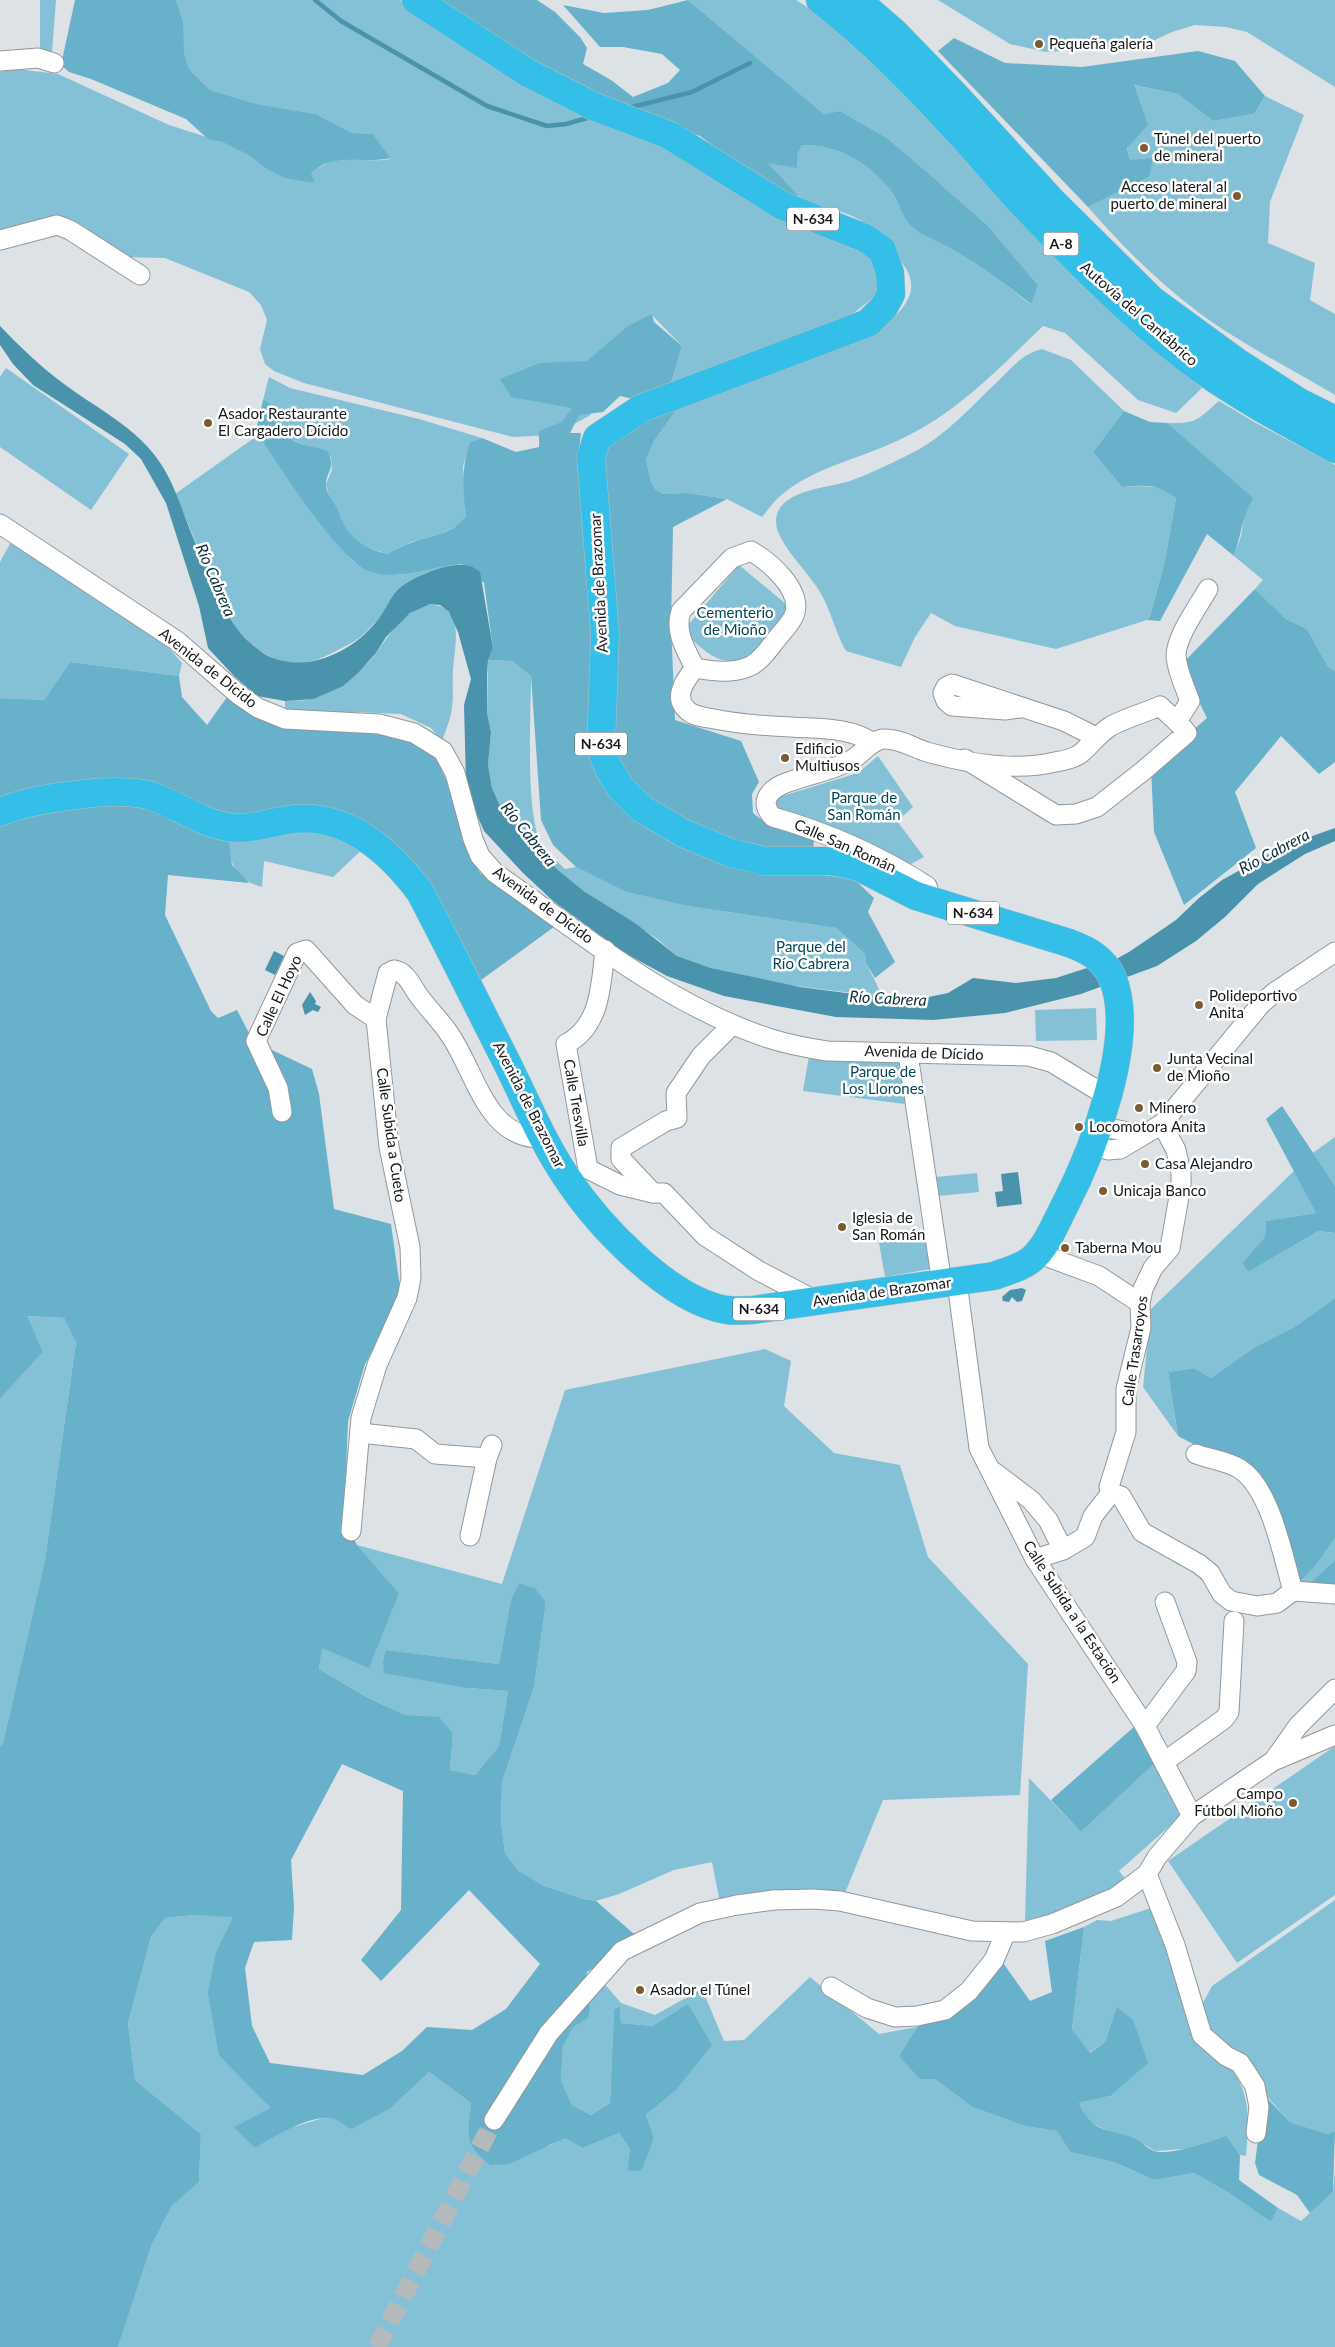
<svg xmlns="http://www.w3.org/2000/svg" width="1335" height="2347" font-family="Lato,sans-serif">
  <rect width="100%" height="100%" fill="#dce2e5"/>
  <g fill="#84c1d6">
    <polygon points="40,0 56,0 52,52 40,51"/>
    <path d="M176 0H400L417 12 644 135 850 241 870 255 877 274 878 288 873 298 851 315 671 383 682 346 652 315 630 369 589 416 553 435 513 437 304 383 274 371 265 364 260 349 267 320 261 305 249 292 165 258 120 257 69 225 0 237V72L9 68 58 74 169 125 222 142 250 156 265 168 314 183 311 173C316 170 322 165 328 163 348 156 370 163 390 159L373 134 352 133 316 114 257 104 210 90 189 69 183 55V21Z"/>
    <path d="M688 0H796L813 11 857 48 901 90 949 140 1047 249 1092 295 1202 388 1176 413 1138 400 1065 333 1043 326C1001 366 960 410 907 436 866 458 816 465 780 496 773 502 768 510 762 517L727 499 688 493 664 494 656 490 651 482 646 460 654 441 682 402 868 336C886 326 918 302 910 278 909 272 904 266 901 261 889 240 879 231 858 219 840 208 818 209 801 198 788 190 777 174 767 162L797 156 802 145C838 144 873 165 893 194 899 203 902 216 909 224 921 237 938 240 952 248 980 265 1005 284 1030 304L1038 285 988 226 927 172 887 138 840 111 824 114Z"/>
    <polygon points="938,0 1335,0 1335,87 1247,32 1226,27 1195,25 1172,32 1144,45 1046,52 1010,44"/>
    <path d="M1133 85 1178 94 1213 121 1254 114 1265 96 1304 115 1270 202 1268 243 1315 263 1310 300 1335 314V395C1290 368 1241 344 1198 312 1157 281 1122 246 1088 207L1149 177 1130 160 1127 147Z"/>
    <path d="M1042 349 1071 360 1124 411 1093 452 1122 487 1141 486 1164 488 1176 498 1165 561 1150 616 1147 620 1056 649 955 626 931 613 915 637 901 667 846 651C835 632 831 610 820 592 809 573 776 542 776 522 775 490 829 488 850 481 869 474 888 465 906 456 940 441 968 410 994 385 1009 371 1022 353 1042 349Z"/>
    <polygon points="6,368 129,454 91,510 0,447 0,377"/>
    <polygon points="269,377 290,388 419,419 482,438 470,442 463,466 466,516 461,524 440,534 411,542 387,554 361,545 352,537 341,519 336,506 329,496 326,484 332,470 331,457 291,439 283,429 279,414 263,400"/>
    <path d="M1219 401 1256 423 1335 465V671L1328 667 1307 629 1286 619 1255 589 1263 580 1234 556 1241 536 1245 511 1167 423C1197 424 1197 420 1219 401Z"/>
    <path d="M256 431 323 527 354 562 398 575 451 565C442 569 430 571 422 575 400 589 386 612 368 630 359 640 348 645 336 651 290 676 262 659 230 622L175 494 254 438Z"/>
    <polygon points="11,542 168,647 182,663 179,676 70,662 44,700 0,698 0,562"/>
    <path d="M739 565 792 609 747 661C715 665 705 651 683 631Z"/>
    <path d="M430 604C467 608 454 647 453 673 452 684 454 696 452 707 451 718 446 730 442 741L431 728 401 714 354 712H285V701C294 700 304 701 312 699 329 696 367 667 377 652 391 632 405 610 430 604Z"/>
    <path d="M488 660 512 661 531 676C531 713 525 813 541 843 547 853 557 861 565 869L576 867 626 892 687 906 836 928 865 954 866 963 883 997 781 984 711 968 677 956 656 938 585 892 558 870 527 839 501 808 492 788 488 765 491 732 487 713Z"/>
    <polygon points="878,756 913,807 897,821 924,857 911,864 834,831 780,812 775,804 779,797 858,773"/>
    <path d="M294 826 368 844 333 877 264 861 262 887C231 878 231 863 228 835Z"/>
    <polygon points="1096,1008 1097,1040 1036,1041 1035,1010"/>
    <polygon points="809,1056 901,1062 905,1104 803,1091"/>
    <polygon points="1335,1137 1335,1186 1313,1153"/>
    <polygon points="1294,1171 1316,1213 1266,1221 1265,1237 1242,1263 1248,1272 1319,1231 1335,1233 1335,1298 1296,1326 1255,1347 1211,1378 1194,1368 1168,1372 1178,1436 1143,1387 1151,1309"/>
    <polygon points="977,1173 979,1192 938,1196 936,1177"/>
    <polygon points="924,1234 930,1269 885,1277 879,1243"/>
    <polygon points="26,1316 64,1318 76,1341 45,1560 3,1743 0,1747 0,1399 43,1352"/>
    <polygon points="765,1349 791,1361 784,1406 834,1453 900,1465 928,1557 1028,1664 1020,1795 883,1800 843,1898 720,1903 712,1862 674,1870 619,1894 596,1901 583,1899 542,1885 518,1870 505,1853 501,1821 502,1782 534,1687 546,1602 535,1588 519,1583 511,1599 499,1664 386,1650 467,1688 508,1691 499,1746 475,1775 450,1770 453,1733 439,1718 405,1715 368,1698 319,1669 321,1647 399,1593 357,1545 502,1584 565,1390"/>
    <polygon points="1335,1538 1335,1560 1309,1584 1299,1583 1317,1564"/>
    <polygon points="1335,1746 1335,1895 1237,1963 1168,1861"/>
    <polygon points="1156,1762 1169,1794 1181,1816 1119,1871 1129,1883 1068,1910 1025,1922 1029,1778 1081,1832"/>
    <polygon points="1335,1900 1335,2131 1327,2134 1290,2122 1205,2027 1201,2007 1212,1986"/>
    <path d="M1154 1907 1224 2061C1252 2089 1249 2119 1246 2156L1240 2155 1226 2137 1196 2148 1155 2151 1137 2140 1111 2133 1088 2121 1079 2103 1110 2096 1117 2008 1105 2042 1089 2053 1072 2029 1084 1927 1097 1920 1111 1921Z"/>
    <polygon points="195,1915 234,1916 216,1952 219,2056 272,2108 255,2147 287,2129 323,2118 391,2108 429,2072 471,2103 469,2135 549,2146 565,2137 583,2148 619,2133 630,2149 627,2170 654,2138 646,2115 675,2091 653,2026 621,2023 620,2006 614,2009 610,2103 591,2115 572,2105 561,2080 563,2046 586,1994 602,1981 621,2003 655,2015 702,1989 724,2041 744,2040 810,1977 879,2034 917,2027 899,2056 935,2079 972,2107 1025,2126 1057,2131 1070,2152 1114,2162 1154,2180 1194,2173 1229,2193 1271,2222 1278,2208 1301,2221 1333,2192 1335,2171 1335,2347 118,2347 152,2244 172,2206 199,2182 201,2134 135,2080 128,2023 151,1937 165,1918"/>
  </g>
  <g fill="#67b1ca" fill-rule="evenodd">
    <path d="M75 0H176L183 21 184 55 189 69 210 90 257 104 316 114 352 133 373 134 390 158C370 163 348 156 328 163 322 164 316 170 311 173L315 183 285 178 265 168 250 156 222 142 208 139 186 119 91 79 69 72 61 65Z"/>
    <path d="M440 0H537L555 12 580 37 587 48 583 64 611 80 633 97 668 83 680 70 662 54 623 47H600L563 5 604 13 648 10 688 0 824 114 840 111 887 138 927 172 988 226 1038 285 1031 304C1005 284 980 265 952 249 938 240 921 237 909 224 902 216 899 203 893 194 873 165 838 144 802 145L797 156V168L768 163 799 197 775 192 700 136 609 103 549 72Z"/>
    <polygon points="954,38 1005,63 1082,67 1198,51 1235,61 1265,96 1254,114 1213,121 1178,94 1134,85 1148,125 1127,148 1130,160 1153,158 1149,177 1088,207 938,51"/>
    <path d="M652 314 654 322 682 346 671 383 638 400 620 396 603 412 579 415 570 433H581L579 451 607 790 812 873 855 880 874 898 868 912 895 962 875 978 866 963 865 954 836 928 687 906 626 892 576 867 553 845 541 820 531 676 512 661 488 660 493 648 484 583 462 564C433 566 400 581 371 572 338 561 277 462 256 431L263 400C281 406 278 426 290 438 298 445 317 447 327 451 337 468 326 471 326 485 326 493 332 499 336 506 339 510 339 516 342 520 352 541 365 548 387 554 395 550 404 545 413 542 432 535 454 534 466 516 463 489 461 468 470 442L482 438 516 452 539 447V431L562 422 572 408 511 397 500 379 540 363 587 361 628 326Z"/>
    <path d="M682 402 654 441 646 460 651 482 656 490 664 494 688 493 727 499 673 527 671 625 675 720 741 741 759 782 752 794 753 813 770 826 814 840 813 853 780 851 725 842 645 799 613 755 600 456C620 429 653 416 682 402Z"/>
    <path d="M1124 411 1150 422 1167 423 1253 498C1242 516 1241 536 1234 556L1207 534 1160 621 1147 620 1150 616 1165 561 1176 498C1157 483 1145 485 1122 487L1093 452Z"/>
    <polygon points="1255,589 1286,619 1307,629 1328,667 1335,671 1335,762 1319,774 1281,736 1235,792 1256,848 1184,905 1154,832 1151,767 1207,718 1181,665"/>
    <polygon points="70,662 179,676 182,697 207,725 230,693 278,725 378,728 409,737 436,757 453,796 466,848 480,873 558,924 477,983 390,841 245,815 216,813 191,799 0,801 0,698 44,700"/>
    <path d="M125 797 228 835 232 865 249 883 168 875 165 915 211 1011 218 1018 237 1010 253 1041 312 1069 319 1094 334 1209 391 1224 404 1316 388 1325 365 1364 348 1421 344 1521 357 1545 399 1593 369 1668 322 1648 319 1669 368 1698 405 1715 439 1717 453 1733 450 1770 475 1775 499 1746 508 1691 467 1688 384 1673 383 1661 386 1650 499 1664 511 1599 519 1583 535 1588 546 1602 534 1687 502 1782 501 1821 505 1853 518 1870 542 1885 583 1899 596 1901 641 1940 587 1972 584 1987 590 2006 588 2018 573 2027 563 2046 561 2080 572 2105 591 2115 610 2103 614 2009 620 2006 621 2023 653 2026 688 2004 712 2045 675 2091 646 2115 654 2138 641 2171 627 2170 630 2149 619 2133 583 2148 565 2138 509 2164 490 2165C463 2142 468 2136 471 2103L429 2072 391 2108 351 2129C346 2126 338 2119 331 2118 309 2115 273 2137 255 2148L234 2127 271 2108 219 2056 208 1993 216 1952 233 1917 195 1915 165 1918 151 1937 128 2023 135 2080 201 2134 199 2182 172 2206 152 2244 118 2347H0V1747L3 1743 45 1560 76 1342 64 1318 27 1316 43 1352 0 1399V818ZM342 1764 403 1791 401 1910 361 1960 381 1981 469 1890 540 1964 506 2009 472 2030 427 2027 402 2051 363 2075 270 2063 252 2026 245 1968 254 1942 292 1940 294 1907 291 1860Z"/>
    <polygon points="1282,1106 1335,1186 1335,1233 1319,1231 1248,1272 1242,1263 1265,1237 1266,1221 1316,1213 1266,1119"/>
    <polygon points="1335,1298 1335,1538 1317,1564 1299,1583 1258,1478 1178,1436 1168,1372 1194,1368 1211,1378 1255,1347 1296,1326"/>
    <polygon points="1335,1560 1335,1591 1309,1584"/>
    <polygon points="1135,1726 1156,1762 1081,1832 1051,1800"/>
    <path d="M1084 1927 1072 2029 1090 2053 1105 2042 1117 2007 1133 2020 1148 2063 1110 2096 1079 2103C1094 2137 1111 2127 1138 2140 1143 2143 1148 2149 1154 2151 1170 2156 1210 2142 1226 2136L1240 2155 1239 2180 1278 2208 1271 2222 1229 2193 1194 2173 1154 2180 1114 2162 1070 2152 1057 2131 1025 2126 972 2107 935 2079H920L899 2056 917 2027 962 2004 1001 1960 1030 2001 1052 1992 1045 1941Z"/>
    <polygon points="1264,2095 1290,2122 1327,2134 1335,2131 1333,2192 1310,2213 1297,2195 1259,2175 1255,2163"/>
  </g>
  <g fill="#4993ac">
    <path d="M0 326C20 347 41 367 64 384 103 413 145 431 168 476 179 497 185 520 195 542 200 554 207 564 212 576 224 605 228 625 254 646 259 650 266 656 273 658 310 672 353 651 376 622 384 613 388 602 395 593 406 579 446 563 463 565 470 565 475 568 480 572L493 648 488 660 487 676V713L491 732 488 765 492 788 501 808 527 839 558 870 585 892 635 923 677 956 711 968 800 987 869 996 904 998H924L948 993 973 978 1016 983 1056 978 1118 958 1129 952 1176 920 1199 898 1222 880 1284 846 1335 828V841L1305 854 1258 884 1225 917 1196 941 1157 966 1081 994 1005 1013 933 1020 836 1017 724 996 667 976 623 952 553 901 523 873 484 831 472 804 466 781 464 705 471 679 458 632 449 612 440 605 430 604 410 613 386 637 376 653 358 673 343 686 314 699 285 701 257 696 234 676 208 648 199 606 166 503 141 459 125 444 33 385 13 364 0 345Z"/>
    <polygon points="274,951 284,956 275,975 265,970"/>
    <polygon points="310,992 316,1001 315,1004 321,1007 318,1012 313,1010 305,1015 302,1005"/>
    <polygon points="1018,1172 1022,1204 997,1207 995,1192 1003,1191 1001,1174"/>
    <polygon points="1022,1288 1026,1290 1022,1301 1017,1302 1012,1297 1009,1302 1003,1301 1002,1297 1010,1290"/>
  </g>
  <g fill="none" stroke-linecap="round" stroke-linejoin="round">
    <g stroke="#4993ac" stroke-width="4.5">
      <polyline points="315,0 341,21 487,106 547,126 566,124 591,117"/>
      <polyline points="628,108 692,92 750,63"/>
    </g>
    <polyline stroke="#b4babc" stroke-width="19" stroke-dasharray="19 9" stroke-linecap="butt" points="377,2347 494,2120"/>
    <defs>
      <g id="minor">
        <polyline points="0,61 38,58 54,63"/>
        <polyline points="0,240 57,225 70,230 140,275"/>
        <path d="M0 524 177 641 239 695 258 708 285 719 379 724 414 733 443 751 455 773 473 839 480 856 495 873C581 933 666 1004 768 1038 787 1044 807 1048 827 1051L1029 1056 1051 1062 1107 1096"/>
        <path d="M751 551C770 562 801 589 795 613 792 623 781 633 775 641 768 650 759 663 748 667 731 674 712 671 695 668 686 650 674 632 681 611L732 558Z"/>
        <path d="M695 668C686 679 673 696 686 709 693 717 705 717 714 719 740 724 765 726 791 727 819 729 850 727 873 743"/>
        <polyline points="1020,708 1005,710 952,706 946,701 943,693 946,687 952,684 1064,721 1096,737"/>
        <path d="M1178 720 1190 701C1185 687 1177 671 1176 656 1176 636 1198 607 1208 589"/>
        <path d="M931 900 927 886C880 856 826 832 773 817 760 804 767 792 781 785 804 775 831 772 853 759 863 753 871 740 884 739 898 738 914 748 927 752 966 763 1015 772 1055 762 1062 761 1074 758 1080 754 1091 745 1098 734 1111 726 1126 718 1144 713 1160 706 1170 716 1179 722 1187 733L1143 771 1097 807 1076 814 1056 815 965 759"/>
        <path d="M605 950C601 984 601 1026 566 1044L588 1169 620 1185 653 1193"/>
        <polyline points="732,1025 701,1056 676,1093 677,1118 666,1121 621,1148 621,1159 653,1193 664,1193 705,1236 759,1271 807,1296 808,1302"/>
        <polyline points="908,1054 942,1284"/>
        <polyline points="282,1112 278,1088 256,1041 297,953 306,950 355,1005 376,1019"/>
        <polyline points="1101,1119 1109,1128 1141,1135"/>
        <polyline points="1162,1124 1176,1150 1181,1173 1181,1185 1170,1248 1153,1268 1143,1289 1140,1303 1141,1328 1126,1389 1126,1432 1109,1487 1111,1493 1121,1496 1142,1532 1199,1564 1210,1573 1222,1594 1231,1601 1257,1606 1277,1603 1293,1591 1335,1594"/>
        <polyline points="1092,1145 1108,1150 1120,1149 1162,1124 1261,1004 1275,992 1335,952"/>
        <polyline points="1037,1253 1099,1276 1140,1303"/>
        <polyline points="957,1282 979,1448 1035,1559 1145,1726 1192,1816"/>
        <polyline points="360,1433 416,1439 435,1454 487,1458"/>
        <path d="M1196 1454C1209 1459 1228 1461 1240 1469 1271 1489 1283 1557 1293 1591"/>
        <polyline points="994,1472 1031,1500 1048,1520 1063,1550"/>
        <path d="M351 1531 361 1418 377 1365 407 1298 411 1278 410 1247 389 1147 376 1019 388 973 394 970C407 972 412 987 419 996 429 1010 441 1021 450 1035 476 1073 487 1140 543 1138"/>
        <polyline points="470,1536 487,1458 492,1445"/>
        <polyline points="1035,1559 1063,1550 1085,1537 1093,1516 1111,1493"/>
        <polyline points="1145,1726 1186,1671 1187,1662 1165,1602"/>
        <polyline points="1274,1760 1298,1726 1335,1689"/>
        <polyline points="1164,1762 1224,1719 1229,1712 1234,1621"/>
        <polyline points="1147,1874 1175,1945 1202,2035 1226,2056 1240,2063 1255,2086 1259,2107 1256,2133"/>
        <polyline points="831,1987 867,2008 895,2017 917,2016 945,2010 969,1991 994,1960 1006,1932"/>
        <polyline points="494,2120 549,2033 622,1951 700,1913 737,1905 774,1900 813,1899 840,1901 972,1931 1023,1932 1052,1924 1116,1897 1147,1874 1157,1857 1192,1816 1273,1761 1335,1735"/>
      </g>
      <g id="highway">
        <path d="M820 0C873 41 919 89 964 138 987 163 1008 190 1032 214 1085 269 1140 325 1202 370 1244 400 1290 424 1335 449"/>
        <polyline points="857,0 895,33 954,94 1053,202 1152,300 1237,362 1299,402 1335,420"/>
        <path d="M0 812C34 798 124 784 157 798 181 808 201 822 227 827 249 831 273 821 295 819 349 814 390 852 420 892 449 947 476 1002 504 1057 525 1098 541 1140 567 1178 598 1225 669 1301 727 1310 735 1311 745 1310 753 1310L994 1276C1007 1271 1021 1268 1032 1259 1047 1246 1055 1224 1064 1207 1092 1153 1138 1037 1112 977 1103 958 1088 950 1069 943L916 896 859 867 846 864 830 861H765L731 853 683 833 642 809 620 787 608 767 601 749 605 634 591 457 597 438 642 408 868 323 884 307 891 294 890 273 882 250 865 238 783 206 669 135 595 107 528 73 416 0"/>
      </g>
    </defs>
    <use href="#minor" stroke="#92989b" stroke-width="21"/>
    <use href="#highway" stroke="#bebebf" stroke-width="29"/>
    <use href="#minor" stroke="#fff" stroke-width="19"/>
    <use href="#highway" stroke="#33bfe8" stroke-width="28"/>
  </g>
  <g fill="#7b5b31" stroke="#fff" stroke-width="2">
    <circle cx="1039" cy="44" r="5"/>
    <circle cx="1144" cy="148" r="5"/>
    <circle cx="1237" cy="196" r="5"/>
    <circle cx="208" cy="423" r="5"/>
    <circle cx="785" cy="758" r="5"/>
    <circle cx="1199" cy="1005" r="5"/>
    <circle cx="1157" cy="1068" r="5"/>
    <circle cx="1139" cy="1108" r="5"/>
    <circle cx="1079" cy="1127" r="5"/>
    <circle cx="1145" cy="1164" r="5"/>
    <circle cx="1103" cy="1191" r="5"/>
    <circle cx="842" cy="1227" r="5"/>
    <circle cx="1065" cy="1248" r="5"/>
    <circle cx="1293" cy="1803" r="5"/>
    <circle cx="640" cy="1990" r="5"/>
  </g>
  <g text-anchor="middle" stroke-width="5" stroke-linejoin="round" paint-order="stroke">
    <g fill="#fff" stroke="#5c5d5e" stroke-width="1">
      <rect x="787" y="207.5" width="52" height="23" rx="4"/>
      <rect x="1043.5" y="232.5" width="35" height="23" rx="4"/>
      <rect x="575" y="732.5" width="52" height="23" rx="4"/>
      <rect x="947" y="901.5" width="52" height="23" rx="4"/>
      <rect x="733" y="1297.5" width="52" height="23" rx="4"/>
    </g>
    <g font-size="14" font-weight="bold" fill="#161819">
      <text x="813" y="224">N-634</text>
      <text x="1061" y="249">A-8</text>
      <text x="601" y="749">N-634</text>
      <text x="973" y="918">N-634</text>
      <text x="759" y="1314">N-634</text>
    </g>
    <g font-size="15" fill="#161819" stroke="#fff" text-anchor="start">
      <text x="1049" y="49">Pequeña galería</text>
      <text x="1154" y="144">Túnel del puerto<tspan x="1154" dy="17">de mineral</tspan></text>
      <text x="1227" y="192" text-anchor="end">Acceso lateral al<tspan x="1227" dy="17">puerto de mineral</tspan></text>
      <text x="218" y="419">Asador Restaurante<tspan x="218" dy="17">El Cargadero Dícido</tspan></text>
      <text x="795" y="754">Edificio<tspan x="795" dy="17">Multiusos</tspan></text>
      <text x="1209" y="1001">Polideportivo<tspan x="1209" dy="17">Anita</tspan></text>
      <text x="1167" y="1064">Junta Vecinal<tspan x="1167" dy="17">de Mioño</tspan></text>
      <text x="1149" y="1113">Minero</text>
      <text x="1089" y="1132">Locomotora Anita</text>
      <text x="1155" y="1169">Casa Alejandro</text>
      <text x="1113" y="1196">Unicaja Banco</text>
      <text x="852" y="1223">Iglesia de<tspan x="852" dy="17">San Román</tspan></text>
      <text x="1075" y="1253">Taberna Mou</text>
      <text x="1283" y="1799" text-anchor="end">Campo<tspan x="1283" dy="17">Fútbol Mioño</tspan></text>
      <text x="650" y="1995">Asador el Túnel</text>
    </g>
    <g font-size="15" fill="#161819" stroke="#fff">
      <text transform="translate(1139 314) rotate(41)" y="5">Autovía del Cantábrico</text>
      <text transform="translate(599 583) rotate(-93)" y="5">Avenida de Brazomar</text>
      <text transform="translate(208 668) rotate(38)" y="5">Avenida de Dícido</text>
      <text transform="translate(845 846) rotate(24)" y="5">Calle San Román</text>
      <text transform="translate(543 905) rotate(36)" y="5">Avenida de Dícido</text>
      <text transform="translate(279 996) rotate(-65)" y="5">Calle El Hoyo</text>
      <text transform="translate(924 1053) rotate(2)" y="5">Avenida de Dícido</text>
      <text transform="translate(576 1103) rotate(80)" y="5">Calle Tresvilla</text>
      <text transform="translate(529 1105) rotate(63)" y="5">Avenida de Brazomar</text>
      <text transform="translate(391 1135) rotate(82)" y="5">Calle Subida a Cueto</text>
      <text transform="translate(882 1292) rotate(-8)" y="5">Avenida de Brazomar</text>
      <text transform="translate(1135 1351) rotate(-82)" y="5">Calle Trasarroyos</text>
      <text transform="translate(1072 1612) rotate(57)" y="5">Calle Subida a la Estación</text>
    </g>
    <g font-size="15" fill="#024759" stroke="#fff">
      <text x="735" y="618">Cementerio<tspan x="735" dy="17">de Mioño</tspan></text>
      <text x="864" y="803">Parque de<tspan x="864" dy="17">San Román</tspan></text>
      <text x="811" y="952">Parque del<tspan x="811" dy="17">Río Cabrera</tspan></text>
      <text x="883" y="1077">Parque de<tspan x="883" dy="17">Los Llorones</tspan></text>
    </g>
    <g font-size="16" font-style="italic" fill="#0a2e39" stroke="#fff">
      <text transform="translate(216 580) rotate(67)" y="6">Río Cabrera</text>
      <text transform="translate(529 834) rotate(51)" y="6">Río Cabrera</text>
      <text transform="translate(1274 851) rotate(-28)" y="6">Río Cabrera</text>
      <text transform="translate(888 998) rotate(3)" y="6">Río Cabrera</text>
    </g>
  </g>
</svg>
